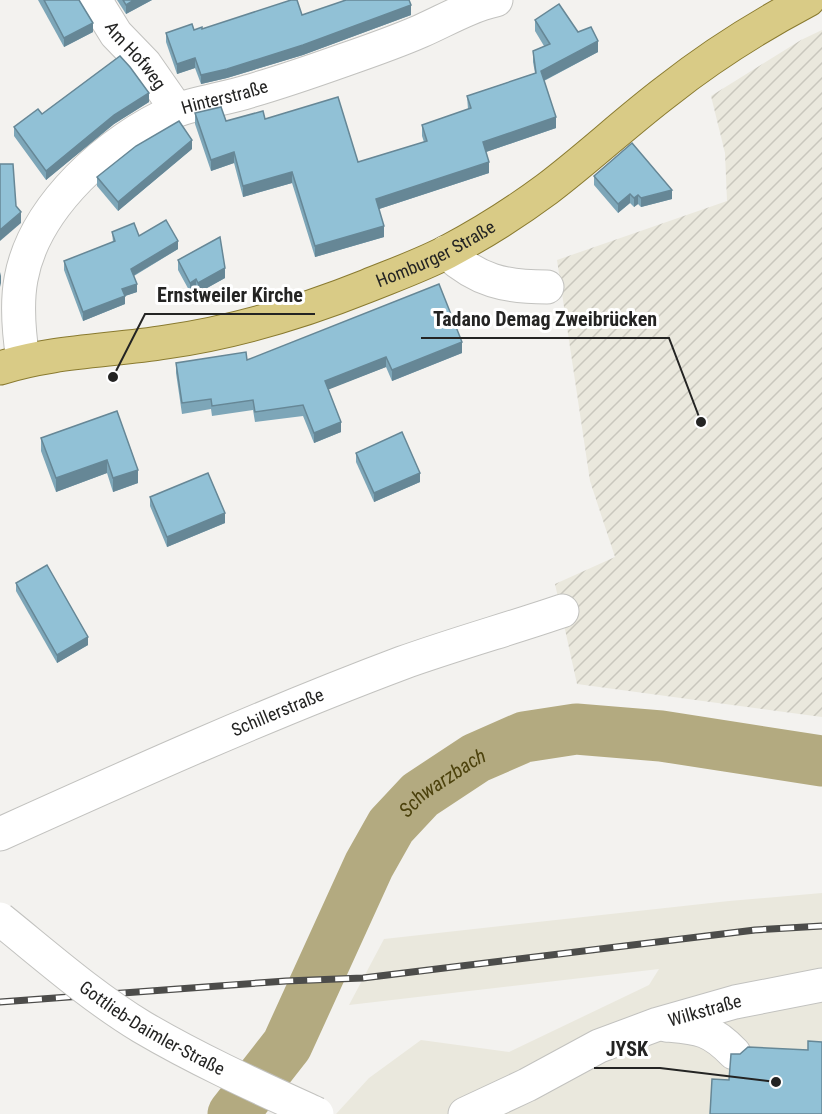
<svg xmlns="http://www.w3.org/2000/svg" width="822" height="1114" font-family="'Roboto Condensed',sans-serif">
  <defs>
    <pattern id="industrial-furrows" width="10" height="10" patternUnits="userSpaceOnUse" patternTransform="scale(1.5)"><rect width="10" height="10" fill="#eae8dd"/><path d="M-1 1l2-2M0 10L10 0M9 11l2-2" fill="none" stroke="#c9c7bd"/></pattern>
  </defs>
  <rect width="100%" height="100%" fill="#f3f2ef"/>
  <polygon fill="#eae8dd" points="822,893 822,1114 336,1114 369,1078 421,1040 509,1052 649,985 659,969 349,1005 384,939 729,901"/>
  <polygon fill="url(#industrial-furrows)" points="822,30 822,717 577,684 555,584 615,557 590,481 557,260 727,201 725,153 711,96 801,40"/>
  <g fill="none" stroke-linecap="round" stroke-linejoin="round">
    <path stroke="#b3aa80" stroke-width="51" id="s1" d="M233 1114 287 1045 369 865 391 826 420 795 476 758 524 737 576 729 661 736 822 761"/>
    <defs>
      <g id="minor">
        <path id="s2" d="M95 0 116 34 145 64 177 110"/>
        <path d="M446 252C478 281 505 287 547 287"/>
        <path id="s3" d="M23 360C19 334 16 306 21 279 34 206 110 139 175 111 198 102 225 99 250 91 281 82 313 71 344 60 370 51 396 42 421 31 446 20 469 6 496 0"/>
        <path id="s4" d="M0 834C133 774 266 714 402 663 455 644 509 629 562 611"/>
        <path d="M666 1025C698 1028 710 1028 734 1053"/>
        <path id="s5" d="M465 1114 527 1085 599 1046 658 1024 735 1002 822 985"/>
      </g>
      <g id="major">
        <path id="s6" d="M0 368C53 351 111 351 166 342 236 332 302 312 367 286 394 275 422 265 447 252 481 234 516 212 547 189 588 158 626 122 667 91 711 56 759 26 808 0"/>
      </g>
    </defs>
    <use href="#minor" stroke="#c2c2bf" stroke-width="35"/>
    <use href="#major" stroke="#897a2f" stroke-width="35"/>
    <use href="#minor" stroke="#fff" stroke-width="33"/>
    <use href="#major" stroke="#d9cb86" stroke-width="33"/>
    <defs>
      <polyline id="rail" points="0,1002 286,981 363,978 755,930 822,926"/>
    </defs>
    <use href="#rail" stroke="#4c4c4a" stroke-width="7"/>
    <use href="#rail" stroke="#fff" stroke-width="4.5" stroke-dasharray="14" stroke-linecap="butt"/>
    <defs>
      <g id="minor-bridge">
        <path id="s7" d="M0 919C46 956 91 996 142 1027 198 1060 258 1087 317 1114"/>
      </g>
    </defs>
    <use href="#minor-bridge" stroke="#c2c2bf" stroke-width="35" stroke-linecap="butt"/>
    <use href="#minor-bridge" stroke="#fff" stroke-width="33"/>
  </g>
  <g fill="#7da6b8">
    <polygon points="38,0 79,0 93,32 64,47"/>
    <polygon points="117,0 152,0 126,14"/>
    <polygon points="302,15 411,15 303,55 227,78 201,84 195,68 177,74 166,42 166,33"/>
    <polygon points="535,20 578,32 598,52 544,81 556,128 486,152 489,173 379,209 384,237 315,257 292,183 243,197 234,163 211,171 195,124 195,113 226,121 265,119 358,162 424,142 422,136 422,125 468,109 467,96 535,73 533,62 533,51 544,46 535,31"/>
    <polygon points="149,102 114,124 46,180 14,136 14,127 42,114"/>
    <polygon points="192,149 118,211 97,186 97,177"/>
    <polygon points="594,176 672,199 641,207 638,204 634,207 630,203 618,213 594,185"/>
    <polygon points="112,232 139,236 178,249 134,276 137,292 125,296 125,304 83,321 64,270 64,261 113,242"/>
    <polygon points="178,260 225,278 198,293 196,289 190,292 178,270"/>
    <polygon points="462,353 392,381 386,367 328,389 341,432 314,443 303,416 255,422 253,410 212,416 211,409 182,414 176,373 176,363"/>
    <polygon points="117,411 138,483 113,492 107,473 56,492 41,451 41,438"/>
    <polygon points="356,453 420,482 374,502 356,462"/>
    <polygon points="150,497 225,523 167,547 150,506"/>
    <polygon points="16,583 88,645 57,663 16,591"/>
  </g>
  <g fill="#668796">
    <polygon points="134,0 152,0 126,14 126,5"/>
    <polygon points="411,5 411,15 303,55 227,78 201,84 201,75"/>
    <polygon points="93,23 93,32 64,47 64,38"/>
    <polygon points="598,41 598,52 541,82 541,71"/>
    <polygon points="195,58 195,68 177,74 177,64"/>
    <polygon points="149,93 149,102 114,124 46,180 46,171 114,115"/>
    <polygon points="556,117 556,128 483,153 483,142"/>
    <polygon points="192,140 192,149 118,211 118,202"/>
    <polygon points="234,152 234,163 211,171 211,160"/>
    <polygon points="489,162 489,173 376,210 376,199"/>
    <polygon points="292,172 292,183 243,197 243,186"/>
    <polygon points="672,190 672,199 641,207 641,198"/>
    <polygon points="630,194 630,203 618,213 618,204"/>
    <polygon points="638,195 638,204 634,207 634,198"/>
    <polygon points="21,212 21,223 0,241 0,230"/>
    <polygon points="384,226 384,237 315,257 315,246"/>
    <polygon points="178,241 178,249 131,277 131,269"/>
    <polygon points="225,268 225,278 198,293 198,283"/>
    <polygon points="1,272 1,283 0,287 0,276"/>
    <polygon points="196,279 196,289 190,292 190,283"/>
    <polygon points="137,284 137,292 125,296 125,304 83,321 83,312 122,289"/>
    <polygon points="462,342 462,353 392,381 392,370"/>
    <polygon points="386,357 386,367 325,391 325,381"/>
    <polygon points="341,422 341,432 314,443 314,433"/>
    <polygon points="107,460 107,473 56,492 56,478"/>
    <polygon points="138,470 138,483 113,492 113,478"/>
    <polygon points="420,473 420,482 374,502 374,493"/>
    <polygon points="225,513 225,523 167,547 167,537"/>
    <polygon points="88,637 88,645 57,663 57,655"/>
  </g>
  <g fill="#91c1d6" stroke="#668796" stroke-width="1.5">
    <polygon points="44,0 79,0 93,23 64,38"/>
    <polygon points="123,0 134,0 126,5"/>
    <polygon points="291,0 297,0 302,15 346,0 409,0 411,5 303,45 227,69 201,75 195,58 177,64 166,33 192,24 194,30 202,27 202,29"/>
    <polygon points="559,4 578,32 591,27 598,41 541,71 556,117 483,142 489,162 376,199 384,226 315,246 292,172 243,186 234,152 211,160 195,113 221,107 226,121 263,111 265,119 338,97 358,162 427,141 422,125 471,108 467,96 536,73 533,51 550,44 535,20"/>
    <polygon points="120,56 130,67 149,93 114,115 46,171 14,127 38,109 42,114"/>
    <polygon points="179,121 192,140 118,202 97,177 136,146"/>
    <polygon points="632,143 672,190 641,198 638,195 634,198 630,194 618,204 594,176"/>
    <polygon points="0,164 13,164 16,206 21,212 0,230"/>
    <polygon points="166,220 178,241 131,269 137,284 122,289 125,296 83,312 64,261 115,241 112,232 134,223 139,236"/>
    <polygon points="220,237 225,268 198,283 196,279 190,283 178,260"/>
    <polygon points="439,284 462,342 392,370 386,357 325,381 341,422 314,433 303,405 255,412 253,400 212,406 211,399 182,403 176,363 246,352 247,360"/>
    <polygon points="117,411 138,470 113,478 107,460 56,478 41,438"/>
    <polygon points="402,432 420,473 374,493 356,453"/>
    <polygon points="208,473 225,513 167,537 150,497"/>
    <polygon points="47,565 88,637 57,655 16,583"/>
    <polygon points="808,1041 822,1042 822,1114 710,1114 712,1079 729,1080 731,1054 740,1054 748,1047 808,1050"/>
  </g>
  <g text-anchor="middle" stroke-width="6" stroke-linejoin="round" paint-order="stroke">
    <g font-size="18" fill="#242423" stroke="#fff">
      <text dy="6" stroke="none"><textPath href="#s2" startOffset="69">Am Hofweg</textPath></text>
      <text dy="6" stroke="none"><textPath href="#s3" startOffset="369">Hinterstraße</textPath></text>
      <text dy="6" stroke="none"><textPath href="#s6" startOffset="453">Homburger Straße</textPath></text>
      <text dy="6" stroke="none"><textPath href="#s4" startOffset="303">Schillerstraße</textPath></text>
      <text dy="6" stroke="none"><textPath href="#s5" startOffset="262">Wilkstraße</textPath></text>
      <text dy="6" stroke="none"><textPath href="#s7" startOffset="188">Gottlieb-Daimler-Straße</textPath></text>
    </g>
    <g font-size="20" font-style="italic" fill="#4c420c" stroke="#fff">
      <text dy="7" stroke="none"><textPath href="#s1" startOffset="398">Schwarzbach</textPath></text>
    </g>
  </g>
  <path fill="none" stroke="#242423" stroke-width="2" d="M113 377L145 314H315M701 422L669 338H421M776 1082L660 1068H594"/>
  <g fill="#242423" stroke="#fff" stroke-width="2">
    <circle cx="113" cy="377" r="6"/>
    <circle cx="701" cy="422" r="6"/>
    <circle cx="776" cy="1082" r="6"/>
  </g>
  <g font-size="20" text-anchor="middle" font-weight="bold" fill="#242423" stroke="#fff" stroke-width="6" stroke-linejoin="round" paint-order="stroke">
    <text x="230" y="302">Ernstweiler Kirche</text>
    <text x="545" y="326">Tadano Demag Zweibrücken</text>
    <text x="627" y="1056">JYSK</text>
  </g>
</svg>
